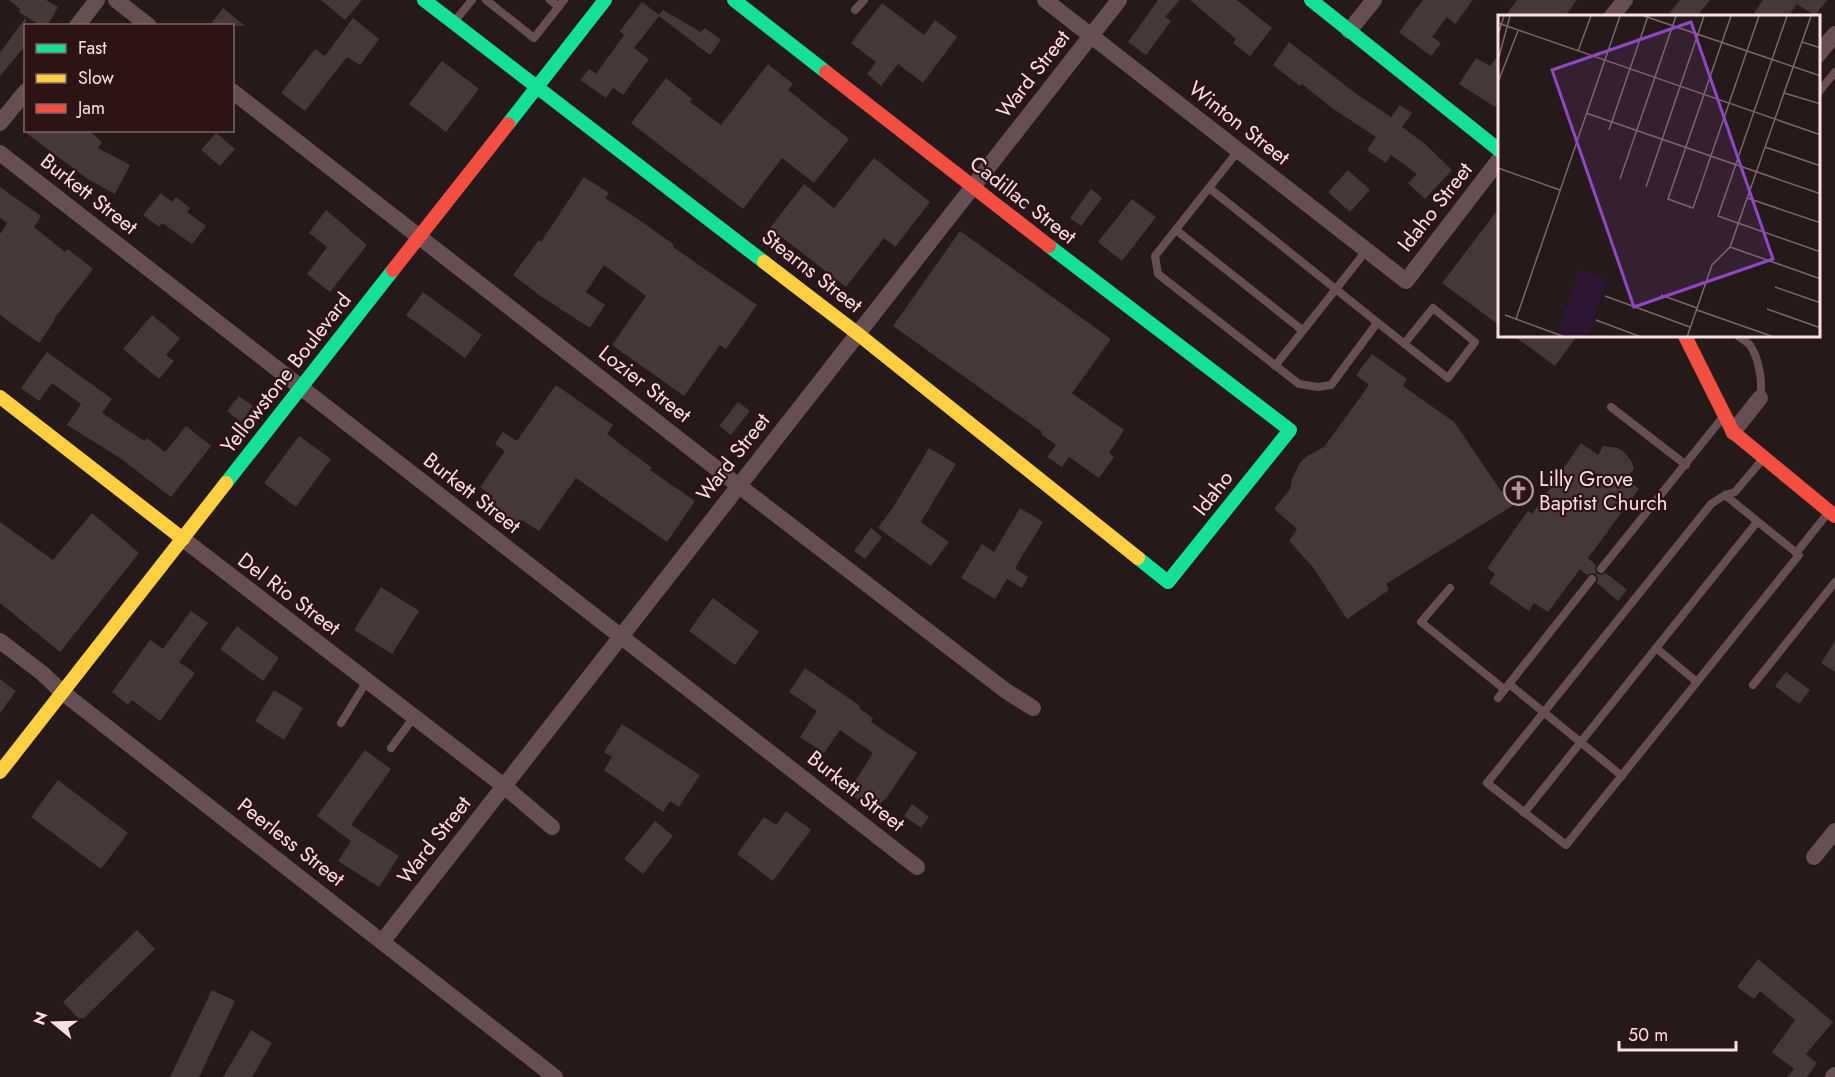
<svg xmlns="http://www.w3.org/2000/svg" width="1835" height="1077" font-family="Jost,sans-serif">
  <rect width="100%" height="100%" fill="#261919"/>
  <g fill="#473838">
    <polygon points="9,0 46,0 58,7 47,26 41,26 19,12 20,9"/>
    <polygon points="321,0 362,0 345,20"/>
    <polygon points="1158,0 1180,0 1165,17 1171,21 1146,55 1128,42"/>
    <polygon points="1190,0 1237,0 1272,28 1250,56 1233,43 1236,39"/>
    <polygon points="1423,0 1473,0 1455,24 1447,17 1432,37 1441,43 1431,56 1399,32"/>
    <polygon points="1517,0 1577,0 1565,16 1505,16"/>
    <polygon points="1680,0 1710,0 1697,16 1667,16"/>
    <polygon points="1763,0 1827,0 1815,16 1797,4 1788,16 1752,16"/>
    <polygon points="642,2 659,15 663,10 701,32 705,28 721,40 710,55 659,16 634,48 649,59 623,95 613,88 606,98 580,80 589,69 596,74 624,35 620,31"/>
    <polygon points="882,3 924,35 935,20 957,37 923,83 898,64 881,86 867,74 876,62 851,43"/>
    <polygon points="223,8 245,26 209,26"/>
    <polygon points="26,17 26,45 0,76 0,53"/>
    <polygon points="353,18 379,39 360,65 347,57 305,111 281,93 315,49 325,56"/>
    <polygon points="1289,42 1358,95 1391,117 1400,105 1412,113 1402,127 1425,144 1452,170 1425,199 1408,183 1417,174 1391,155 1386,163 1367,150 1376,137 1332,108 1302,84 1300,86 1273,65"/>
    <polygon points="1499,55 1499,100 1495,107 1459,84 1476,58 1490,66"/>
    <polygon points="442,61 479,89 446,132 409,104"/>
    <polygon points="768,64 793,84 788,90 849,139 814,183 782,158 743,209 631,123 666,78 692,99 690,102 721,125"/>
    <polygon points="22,130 88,130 102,142 98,148 130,165 115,194 89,180"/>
    <polygon points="216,133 235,149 220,166 201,150"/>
    <polygon points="874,158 930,202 895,247 884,238 846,287 770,228 804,184 834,208"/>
    <polygon points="1348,170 1370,190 1350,212 1328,192"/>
    <polygon points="584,177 609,193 605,198 641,221 674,245 673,247 757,305 726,349 720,345 684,396 612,345 646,296 604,265 586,292 605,305 590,328 542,297 513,275 539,240 541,242"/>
    <polygon points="0,187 41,216 34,227 65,252 68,249 93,269 54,319 55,320 39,343 0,315 0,234 7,223 0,218"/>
    <polygon points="1091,189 1102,198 1081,226 1070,218"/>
    <polygon points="161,193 172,202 176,197 190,208 187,212 206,226 192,244 162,223 159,227 143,215"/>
    <polygon points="1132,199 1156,217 1122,261 1098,242"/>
    <polygon points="1499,208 1499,325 1442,283"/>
    <polygon points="326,210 367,245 330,292 307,274 327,247 309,233"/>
    <polygon points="960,231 1111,339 1072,393 1124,430 1109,453 1114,457 1099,478 1069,457 1062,467 1047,457 1056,445 1041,434 1042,432 893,326"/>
    <polygon points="423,292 482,335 465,358 406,315"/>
    <polygon points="152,315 180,338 166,355 174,361 159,379 123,349"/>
    <polygon points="1514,336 1577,336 1555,366"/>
    <polygon points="47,352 112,399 102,413 144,441 147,438 165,452 186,426 211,446 171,497 120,458 67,425 81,404 52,383 39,401 21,388"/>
    <polygon points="1372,354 1407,379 1403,386 1454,422 1501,491 1517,503 1386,584 1389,590 1347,619 1312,566 1289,541 1297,529 1274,509 1290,489 1292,479 1300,463 1307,456 1324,447 1369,385 1356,375"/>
    <polygon points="556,385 613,425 607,434 652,468 650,470 695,501 667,542 576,478 539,531 522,520 514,530 484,509 493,496 480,487 505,451 495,444 503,432 517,441"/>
    <polygon points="239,396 253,406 241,422 227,411"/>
    <polygon points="738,402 750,411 731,435 719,426"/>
    <polygon points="299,436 331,459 296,507 264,483"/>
    <polygon points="1581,443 1598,455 1603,446 1618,448 1624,452 1632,462 1634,469 1626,478 1639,489 1588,558 1596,565 1595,569 1597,574 1601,575 1606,573 1627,590 1618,601 1597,583 1598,579 1596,574 1592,573 1587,575 1580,569 1548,612 1534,603 1529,611 1489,583 1495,574 1487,568 1528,511 1532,514"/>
    <polygon points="929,448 956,464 921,522 949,542 931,566 878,528 894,506"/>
    <polygon points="1020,508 1043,522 1015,568 1028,577 1022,588 1007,579 995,599 961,578 982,544 994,552"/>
    <polygon points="92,513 139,553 60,652 0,603 0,522 53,560"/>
    <polygon points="871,528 882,537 865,559 854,551"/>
    <polygon points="381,587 419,611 392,654 354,630"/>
    <polygon points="713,598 759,632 735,665 689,631"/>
    <polygon points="191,611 208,623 179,662 195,673 160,721 132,700 128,705 112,692 150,640 163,649"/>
    <polygon points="237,626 279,658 263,681 220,649"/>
    <polygon points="1835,641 1835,672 1821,663"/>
    <polygon points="805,668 860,706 859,708 873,718 871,722 917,753 885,800 884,799 874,812 848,792 873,753 840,730 824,753 800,737 817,711 789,692"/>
    <polygon points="1786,672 1810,690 1799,704 1775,686"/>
    <polygon points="0,679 16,691 0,713"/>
    <polygon points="274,690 303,708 284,740 255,721"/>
    <polygon points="622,724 700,775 679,807 670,801 663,812 604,770 612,757 604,752"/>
    <polygon points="365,750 391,769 351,825 399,856 379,887 338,861 351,841 317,816"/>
    <polygon points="58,780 128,833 101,869 31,817"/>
    <polygon points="912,804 929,817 921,828 904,816"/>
    <polygon points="786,811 811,830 773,881 737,854 764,817 776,825"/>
    <polygon points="655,821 673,836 643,874 624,859"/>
    <polygon points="137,930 155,949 81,1021 63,1002"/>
    <polygon points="1758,959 1833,1022 1806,1054 1817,1063 1807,1077 1787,1077 1794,1069 1772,1052 1795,1020 1760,991 1754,999 1737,987"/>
    <polygon points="212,990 235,1001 199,1077 170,1077"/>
    <polygon points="251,1030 272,1043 252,1077 223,1077"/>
  </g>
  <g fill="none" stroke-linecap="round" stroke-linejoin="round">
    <g stroke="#664f52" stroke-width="8">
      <polyline points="486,0 534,38 564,0"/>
      <polyline points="550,0 559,7"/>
      <polyline points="855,10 864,0"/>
      <polyline points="454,22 472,0"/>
      <polyline points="1818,93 1835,72"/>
      <polyline points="1238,151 1155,256 1158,274 1299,384 1318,387 1331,385 1377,323"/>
      <path d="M1209 188C1289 251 1368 316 1448 378L1475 342 1433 308 1404 344"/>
      <polyline points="1176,230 1302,330"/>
      <path d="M1738 336C1742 339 1747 342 1750 345 1759 358 1763 383 1760 398"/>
      <polyline points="1275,366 1366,251"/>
      <polyline points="1611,407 1686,465"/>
      <polyline points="1725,495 1799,555 1566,845 1487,783 1711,504 1725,495 1735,492 1762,460"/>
      <polyline points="1796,553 1828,513"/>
      <polyline points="1601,569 1723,417"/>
      <polyline points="1450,588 1421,622 1504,689"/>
      <polyline points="1656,648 1697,682"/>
      <polyline points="1509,684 1622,776"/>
      <polyline points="1753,685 1835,582"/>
      <polyline points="1498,698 1592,579"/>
      <polyline points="341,723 367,681"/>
      <polyline points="391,748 414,717"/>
      <polyline points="1524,813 1757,522"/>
    </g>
    <g stroke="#664f52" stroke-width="16">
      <polyline points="116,0 149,26"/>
      <polyline points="1045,0 1406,281 1499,160"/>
      <polyline points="1612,16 1625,0"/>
      <polyline points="77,26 97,0"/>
      <polyline points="1349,31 1374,0"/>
      <polyline points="1818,55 1835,34"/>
      <polyline points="232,91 739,486 1006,691 1033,708"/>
      <polyline points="0,123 26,91"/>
      <polyline points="0,153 917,867"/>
      <polyline points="1733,432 1760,398"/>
      <polyline points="183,539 504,786 552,827"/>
      <polyline points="0,641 42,673 62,692 555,1077"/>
      <polyline points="1814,857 1835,831"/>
      <polyline points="382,942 1119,0"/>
      <polyline points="1833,1077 1835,1075"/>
    </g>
    <g stroke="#16e098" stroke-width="14">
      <polyline points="424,0 764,262"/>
      <polyline points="734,0 826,72"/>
      <polyline points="1311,0 1499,150"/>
      <polyline points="508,124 605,0"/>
      <polyline points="1049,246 1290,430 1168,582 1138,558"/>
      <polyline points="226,483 393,270"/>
    </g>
    <g stroke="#ffcf43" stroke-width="14">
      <polyline points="764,262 858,334 1138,558"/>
      <polyline points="0,397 183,539"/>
      <polyline points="0,772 226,483"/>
    </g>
    <g stroke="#f24e42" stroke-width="14">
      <polyline points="826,72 1049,246"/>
      <polyline points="393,270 508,124"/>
      <polyline points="1685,336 1733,432 1835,516"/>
    </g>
  </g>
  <defs>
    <symbol id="church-ring" viewBox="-11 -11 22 22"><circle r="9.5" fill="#2c1314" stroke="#b29a9c" stroke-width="1.5"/><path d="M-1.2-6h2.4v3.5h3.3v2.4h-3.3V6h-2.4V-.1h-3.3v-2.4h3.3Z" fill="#b29a9c"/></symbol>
  </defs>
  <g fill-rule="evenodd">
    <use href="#church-ring" x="1502" y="474" width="33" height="33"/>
  </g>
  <g text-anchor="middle" stroke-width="4.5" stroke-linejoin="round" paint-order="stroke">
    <g font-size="21" fill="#fedfe2" stroke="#2c1314">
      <text transform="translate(1033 74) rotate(-52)" y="7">Ward Street</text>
      <text transform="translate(1239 123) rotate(38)" y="7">Winton Street</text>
      <text transform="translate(89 194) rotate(38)" y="7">Burkett Street</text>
      <text transform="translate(1023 200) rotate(38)" y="7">Cadillac Street</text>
      <text transform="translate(1435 207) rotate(-52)" y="7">Idaho Street</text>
      <text transform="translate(812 271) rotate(38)" y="7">Stearns Street</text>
      <text transform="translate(286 373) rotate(-52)" y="7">Yellowstone Boulevard</text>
      <text transform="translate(645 384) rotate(38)" y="7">Lozier Street</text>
      <text transform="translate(733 457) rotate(-52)" y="7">Ward Street</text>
      <text transform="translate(472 493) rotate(38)" y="7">Burkett Street</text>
      <text transform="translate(1213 493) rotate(-52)" y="7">Idaho</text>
      <text transform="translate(289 594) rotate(37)" y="7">Del Rio Street</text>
      <text transform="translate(856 791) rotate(38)" y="7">Burkett Street</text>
      <text transform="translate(434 840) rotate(-52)" y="7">Ward Street</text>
      <text transform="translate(291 842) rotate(38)" y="7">Peerless Street</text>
    </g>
    <g font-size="21" fill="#fedfe2" stroke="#2c1314" text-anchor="start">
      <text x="1539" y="486">Lilly Grove<tspan x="1539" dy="24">Baptist Church</tspan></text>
    </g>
  </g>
  <g transform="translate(1498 15)">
    <rect width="322" height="322" fill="#261919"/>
    <path d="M82 254 110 264 89 322H72L59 317Z" fill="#2c1632"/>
    <path fill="none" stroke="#7c6869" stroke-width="1.5" d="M146 1 323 61M233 1 170 184 195 193 261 1M289 1 220 201 323 237M0 8 323 120M0 20 6 1M304 27 323 33M80 36 93 1M0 45 12 1M0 67 20 16M286 78 323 89M88 98 323 179M111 115 150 1M267 132 323 151M0 153 62 175M122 164 178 1M148 172 206 1M249 183 323 208M232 232 323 264M277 272 323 288M163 280 199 293M112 283 107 281 192 312M269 294 323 313M199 295 276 322M7 300 67 322M18 304 122 1M103 307 98 305 143 322M189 322 214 250 232 232 313 1"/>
    <path fill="#8f47c4" fill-opacity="0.15" stroke="#8f47c4" stroke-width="3" d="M193 7 275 244 136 292 54 55Z"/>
    <rect width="322" height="322" fill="none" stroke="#fedfe2" stroke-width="3"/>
  </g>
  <rect x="24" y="24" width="210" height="108" fill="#2c1314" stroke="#806566" stroke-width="1.5"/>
  <rect x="36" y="44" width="30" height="9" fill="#16e098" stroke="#806566" stroke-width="1.5"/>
  <text x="78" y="54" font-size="18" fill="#fedfe2">Fast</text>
  <rect x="36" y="74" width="30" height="9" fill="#ffcf43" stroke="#806566" stroke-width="1.5"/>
  <text x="78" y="84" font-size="18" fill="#fedfe2">Slow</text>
  <rect x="36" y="104" width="30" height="9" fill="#f24e42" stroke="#806566" stroke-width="1.5"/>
  <text x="78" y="114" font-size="18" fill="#fedfe2">Jam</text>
  <g transform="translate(54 1023) rotate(289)" stroke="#2c1314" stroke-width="4.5" paint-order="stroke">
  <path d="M0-4.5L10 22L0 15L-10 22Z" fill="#fedfe2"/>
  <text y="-9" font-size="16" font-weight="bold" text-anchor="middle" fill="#fedfe2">N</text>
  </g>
  <path d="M1619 1041v9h117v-9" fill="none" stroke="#fedfe2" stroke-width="3"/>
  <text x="1628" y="1041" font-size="18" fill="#fedfe2" stroke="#2c1314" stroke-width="4.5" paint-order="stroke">50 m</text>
</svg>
